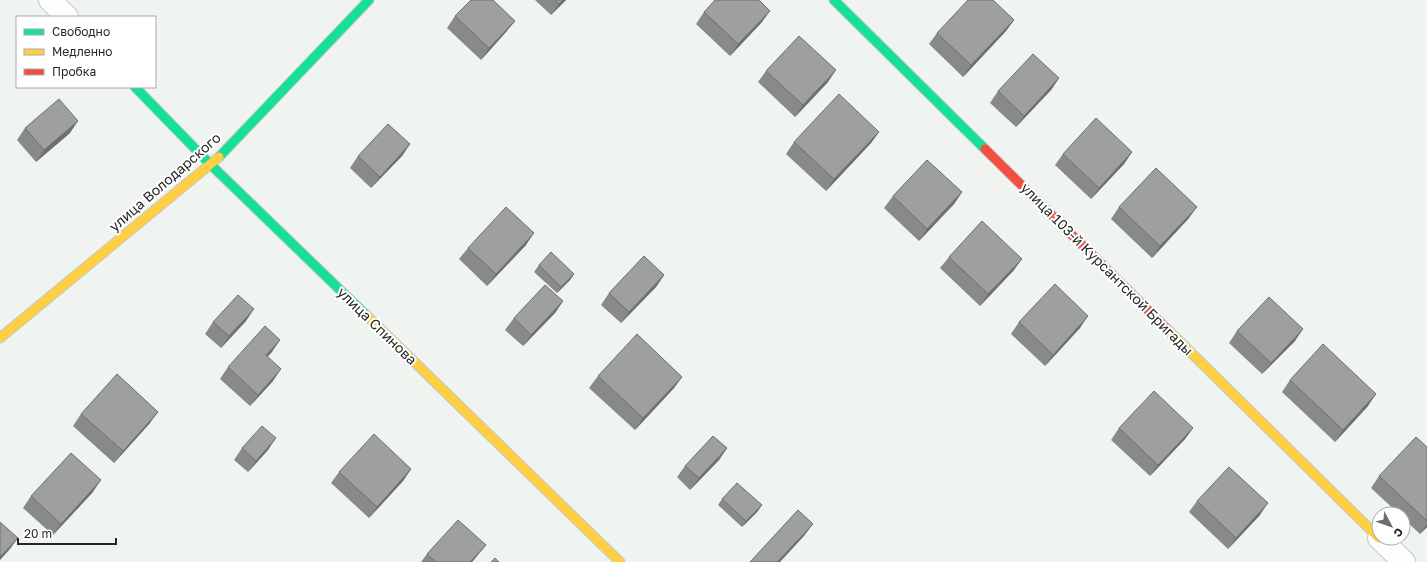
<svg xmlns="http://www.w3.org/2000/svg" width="1427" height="562" font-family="'Golos Text',sans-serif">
  <rect width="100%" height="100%" fill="#f0f4f0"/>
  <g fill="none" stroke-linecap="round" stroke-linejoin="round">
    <defs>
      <g id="street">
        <polyline points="50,0 67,17"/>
        <polyline points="1379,538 1404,562"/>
      </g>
      <g id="fast">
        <polyline points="834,0 985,149"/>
        <polyline points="135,87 211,165 366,315"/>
        <polyline points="219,157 369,0"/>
      </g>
      <g id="slow">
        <polyline points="366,315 620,562"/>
        <polyline points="1167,329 1379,538"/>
        <polyline points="0,338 219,157"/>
      </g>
      <polyline id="jam" points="985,149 1167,329"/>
    </defs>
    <use href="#street" stroke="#c6c9c6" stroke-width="24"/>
    <use href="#fast" stroke="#c6c9c6" stroke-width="11"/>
    <use href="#slow" stroke="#c6c9c6" stroke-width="11"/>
    <use href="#jam" stroke="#c6c9c6" stroke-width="11"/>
    <use href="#street" stroke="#fdfdfd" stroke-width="22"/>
    <use href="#fast" stroke="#16e098" stroke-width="9"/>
    <use href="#slow" stroke="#ffcf43" stroke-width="9"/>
    <use href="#jam" stroke="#f24e42" stroke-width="9"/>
  </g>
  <g fill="#878a87">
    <polygon points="535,0 566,0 551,15"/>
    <polygon points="704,12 762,22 730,56 696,24"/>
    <polygon points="455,16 515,21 506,32 481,60 447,28"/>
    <polygon points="1014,20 1006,31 963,77 929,44 937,33"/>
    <polygon points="766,71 828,82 795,117 758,82"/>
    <polygon points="1059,78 1051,90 1016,127 990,103 998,91"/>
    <polygon points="25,128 70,133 36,162 17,140"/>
    <polygon points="879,132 871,143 826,191 786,154 794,142"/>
    <polygon points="410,144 402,156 371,188 350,168 358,156"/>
    <polygon points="1132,152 1124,164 1091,199 1055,165 1063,154"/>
    <polygon points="962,192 954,204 919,241 884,208 893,196"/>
    <polygon points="1119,207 1189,218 1152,258 1111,219"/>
    <polygon points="526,245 487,286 459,259 468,248"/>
    <polygon points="949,257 1014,270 980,306 940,268"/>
    <polygon points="539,265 574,274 570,280 557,293 534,272"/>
    <polygon points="664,275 656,287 621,323 601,305 609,293"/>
    <polygon points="563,301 555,313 523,346 505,330 514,318"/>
    <polygon points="246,321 221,348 205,334 213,322"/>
    <polygon points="1019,322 1080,328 1045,366 1011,334"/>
    <polygon points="1237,331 1295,341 1262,374 1229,343"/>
    <polygon points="272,352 268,356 273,381 250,406 220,379 228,367"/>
    <polygon points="598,376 682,377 674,388 635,430 589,388"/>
    <polygon points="1290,380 1368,406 1335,442 1282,392"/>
    <polygon points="81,414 150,423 114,463 73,426"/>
    <polygon points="1119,428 1193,428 1185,439 1150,476 1111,440"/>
    <polygon points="1427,447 1427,527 1420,534 1403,518 1403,514 1399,514 1371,488 1379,476"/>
    <polygon points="242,448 268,450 248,472 234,460"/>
    <polygon points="727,448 719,460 690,490 677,477 685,466"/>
    <polygon points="411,469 403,481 369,518 331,483 339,472"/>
    <polygon points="93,492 53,535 23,508 31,496"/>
    <polygon points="722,499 762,505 757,512 742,527 718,505"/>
    <polygon points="1197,501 1260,515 1228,549 1189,512"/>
    <polygon points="486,545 477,556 472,562 421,562 427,554"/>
  </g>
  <g fill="#6e706e">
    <polygon points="563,0 566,0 551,15 559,4"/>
    <polygon points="770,11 762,22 730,56 738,44"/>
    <polygon points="1014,20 1006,31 963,77 971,65"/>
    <polygon points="515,21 506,32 481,60 489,48"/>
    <polygon points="836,70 828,82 795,117 803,105"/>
    <polygon points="1059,78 1051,90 1016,127 1024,116"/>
    <polygon points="78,121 70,133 36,162 44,150"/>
    <polygon points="879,132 871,143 826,191 834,179"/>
    <polygon points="410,144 402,156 371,188 380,177"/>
    <polygon points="1132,152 1124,164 1091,199 1099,188"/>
    <polygon points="962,192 954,204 919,241 927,229"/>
    <polygon points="1197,207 1189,218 1152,258 1160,246"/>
    <polygon points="534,233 526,245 487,286 496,274"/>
    <polygon points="1022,259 1014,270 980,306 988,294"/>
    <polygon points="574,274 570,280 557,293 561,287"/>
    <polygon points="664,275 656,287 621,323 629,312"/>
    <polygon points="563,301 555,313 523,346 531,335"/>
    <polygon points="254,309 246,321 221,348 229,336"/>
    <polygon points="1088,316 1080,328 1045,366 1053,355"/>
    <polygon points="1303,329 1295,341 1262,374 1271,363"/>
    <polygon points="280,340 272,352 258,366 266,355"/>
    <polygon points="281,369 273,381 250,406 258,395"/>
    <polygon points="682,377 674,388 635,430 643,418"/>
    <polygon points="1376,394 1368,406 1335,442 1343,430"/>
    <polygon points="158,412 150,423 114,463 123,451"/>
    <polygon points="1193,428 1185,439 1150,476 1158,465"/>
    <polygon points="276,438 268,450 248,472 256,461"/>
    <polygon points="727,448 719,460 690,490 699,478"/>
    <polygon points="411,469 403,481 369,518 377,507"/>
    <polygon points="101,480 93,492 53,535 61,524"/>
    <polygon points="1268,503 1260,515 1228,549 1236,538"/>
    <polygon points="762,505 757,512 742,527 746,521"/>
    <polygon points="813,524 804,536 780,562 777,562"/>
    <polygon points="1427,524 1427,527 1420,534"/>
    <polygon points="18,538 10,549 0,560 0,557"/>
    <polygon points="486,545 477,556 472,562 470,562"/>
  </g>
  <g fill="#9da09d" stroke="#6e706e">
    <polygon points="471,0 493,0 515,21 489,48 455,16"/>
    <polygon points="555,0 563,0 559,4"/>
    <polygon points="715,0 759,0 770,11 738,44 704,12"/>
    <polygon points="968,0 993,0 1014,20 971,65 937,33"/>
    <polygon points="799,36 836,70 803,105 766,71"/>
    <polygon points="1033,54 1059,78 1024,116 998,91"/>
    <polygon points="839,94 879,132 834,179 794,142"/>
    <polygon points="59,99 78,121 44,150 25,128"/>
    <polygon points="1096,118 1132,152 1099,188 1063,154"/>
    <polygon points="388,124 410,144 380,177 358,156"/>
    <polygon points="927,160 962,192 927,229 893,196"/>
    <polygon points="1156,168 1197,207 1160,246 1119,207"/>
    <polygon points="506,207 534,233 496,274 468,248"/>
    <polygon points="982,221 1022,259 988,294 949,257"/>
    <polygon points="551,252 574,274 561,287 539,265"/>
    <polygon points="644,256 664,275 629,312 609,293"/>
    <polygon points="1055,284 1088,316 1053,355 1019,322"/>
    <polygon points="545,285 563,301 531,335 514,318"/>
    <polygon points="238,295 254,309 229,336 213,322"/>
    <polygon points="1269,297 1303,329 1271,363 1237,331"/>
    <polygon points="265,326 280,340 266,355 281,369 258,395 228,367"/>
    <polygon points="637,334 682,377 643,418 598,376"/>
    <polygon points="1323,344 1376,394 1343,430 1290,380"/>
    <polygon points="117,374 158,412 123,451 81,414"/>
    <polygon points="1154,391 1193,428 1158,465 1119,428"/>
    <polygon points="262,426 276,438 256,461 242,448"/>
    <polygon points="374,434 411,469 377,507 339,472"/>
    <polygon points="713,436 727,448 699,478 685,466"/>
    <polygon points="1416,437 1427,447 1427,521 1379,476"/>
    <polygon points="71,453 101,480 61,524 31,496"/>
    <polygon points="1229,467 1268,503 1236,538 1197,501"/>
    <polygon points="737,483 762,505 746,521 722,499"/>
    <polygon points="798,510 813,524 777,562 750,562"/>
    <polygon points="458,520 486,545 470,562 436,562 427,554"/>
    <polygon points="0,522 18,538 0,557"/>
    <polygon points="495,558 499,562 491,562"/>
  </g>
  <g text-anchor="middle" stroke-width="4" stroke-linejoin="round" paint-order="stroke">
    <g font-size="14" fill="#252825" stroke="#fff">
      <text transform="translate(165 182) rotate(-41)" y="5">улица Володарского</text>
      <text transform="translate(1107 269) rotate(45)" y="5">улица 103-й Курсантской Бригады</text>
      <text transform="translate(377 326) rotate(44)" y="5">улица Спинова</text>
    </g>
  </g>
  <rect x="16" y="16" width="140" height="72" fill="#ffffff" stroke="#a8a9a8"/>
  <rect x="24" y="29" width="20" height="6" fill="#16e098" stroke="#a8a9a8"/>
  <text x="52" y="36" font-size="12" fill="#252825">Свободно</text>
  <rect x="24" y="49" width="20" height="6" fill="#ffcf43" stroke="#a8a9a8"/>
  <text x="52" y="56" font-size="12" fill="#252825">Медленно</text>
  <rect x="24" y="69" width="20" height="6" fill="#f24e42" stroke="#a8a9a8"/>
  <text x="52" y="76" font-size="12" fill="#252825">Пробка</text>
  <g transform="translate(1391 526) rotate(131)"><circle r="19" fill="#ffffff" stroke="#a8a9a8"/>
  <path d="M0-3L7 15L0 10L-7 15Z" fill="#6c6f6c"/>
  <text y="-6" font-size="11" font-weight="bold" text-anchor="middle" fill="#252825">С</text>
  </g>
  <path d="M18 538v6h98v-6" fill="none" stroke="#252825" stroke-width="2"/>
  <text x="24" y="538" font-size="12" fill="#252825" stroke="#ffffff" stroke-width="3" paint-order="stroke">20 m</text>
</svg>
